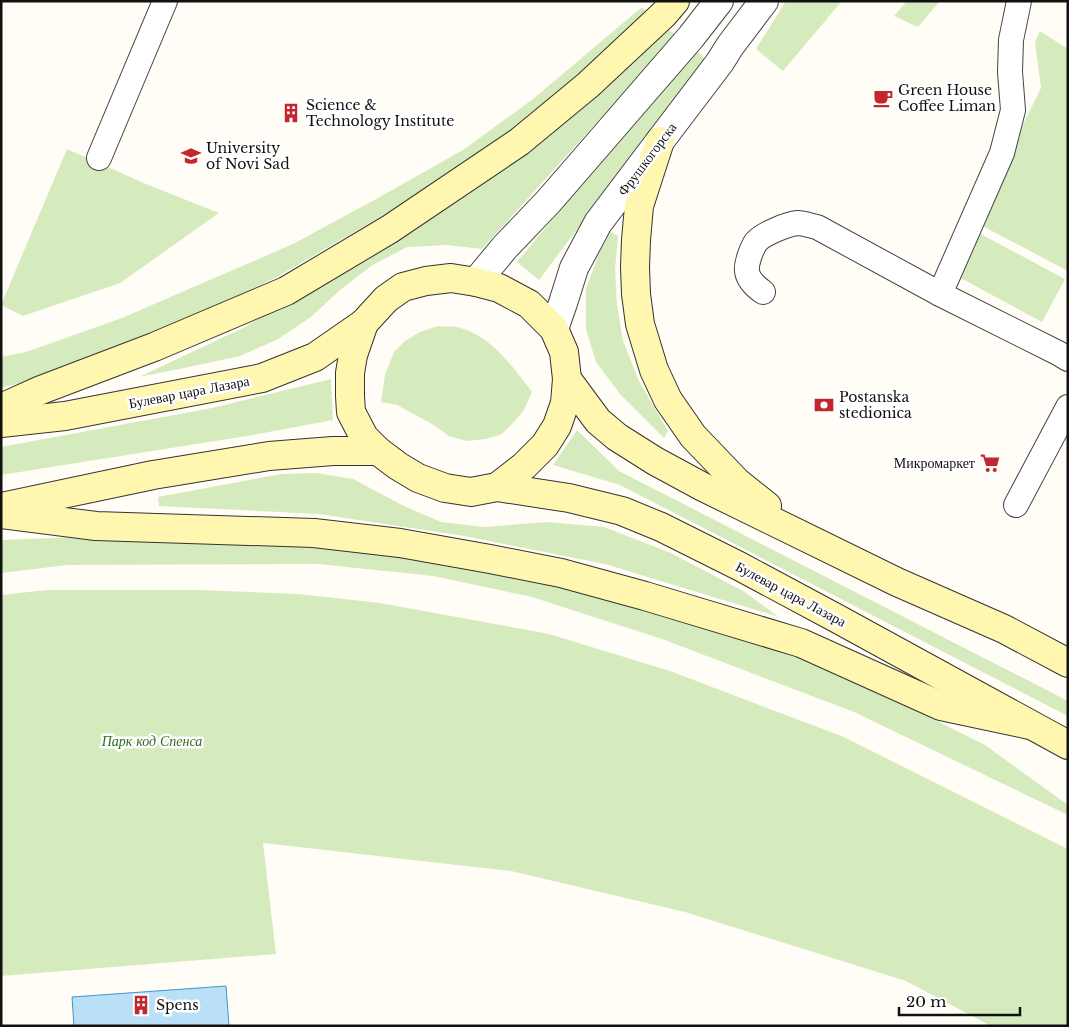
<svg xmlns="http://www.w3.org/2000/svg" width="1069" height="1027" font-family="'Libre Baskerville',serif">
  <rect width="100%" height="100%" fill="#fffdf5"/>
  <g fill="#d5ebbd">
    <polygon points="786,1 842,1 783,71 756,49"/>
    <polygon points="907,1 940,1 918,27 894,16"/>
    <polygon points="642,7 648,13 580,75 507,135 438,183 277,277 160,333 37,378 1,388 1,357 26,352 122,318 293,244 378,198 463,150 533,99"/>
    <polygon points="669,30 676,35 482,249 447,245 407,247 371,266 340,290 311,317 278,339 240,356 184,368 139,377 243,328 336,274 496,173 572,117"/>
    <polygon points="1040,31 1068,49 1068,271 975,222 1041,88 1035,42"/>
    <polygon points="694,49 705,59 539,280 517,262"/>
    <polygon points="67,149 146,184 219,213 120,283 23,316 1,305"/>
    <polygon points="611,232 618,236 615,269 617,305 623,341 639,381 668,431 664,438 620,394 596,362 586,329 586,289 599,253"/>
    <polygon points="977,232 1065,279 1042,322 955,275"/>
    <path d="M438 326C444 327 451 326 457 327 491 335 512 366 532 392L524 410 513 423 502 434 486 439 467 441 449 436 432 424 397 405 381 402 385 375 394 352 405 341 420 332Z"/>
    <polygon points="331,379 333,420 253,435 1,475 1,447 212,408"/>
    <polygon points="577,430 619,471 1068,701 1068,716 620,485 553,465"/>
    <polygon points="317,473 353,479 404,506 441,522 484,527 547,522 604,527 671,553 743,591 779,617 605,564 464,536 319,514 159,506 158,497 281,474"/>
    <polygon points="135,535 339,548 438,561 521,577 678,616 793,654 877,691 985,745 1068,805 1068,815 854,712 662,639 532,597 433,576 318,564 67,565 1,573 1,540"/>
    <polygon points="47,590 200,590 299,594 380,603 549,634 670,671 844,737 1068,849 1068,1026 991,1026 906,981 685,912 511,871 263,843 276,954 1,976 1,595"/>
  </g>
  <polygon fill="#b9e0f7" stroke="#3f96cf" points="226,986 229,1026 74,1026 72,997"/>
  <g fill="none" stroke-linecap="round" stroke-linejoin="round">
    <defs>
      <g id="service">
        <polyline points="99,158 165,1"/>
        <path d="M763 292C756 287 748 280 747 271 746 263 752 248 756 242 763 234 787 224 798 223 804 223 811 226 817 227L940 294 1002 153 1013 110 1010 72 1011 40 1019 1"/>
        <polyline points="940,294 1058,353 1068,359"/>
        <polyline points="1016,505 1068,407"/>
      </g>
      <g id="tertiary">
        <polyline points="476,282 505,247 548,202 691,37 719,1"/>
        <polyline points="554,329 563,303 574,268 598,223 660,141 720,62 730,46 764,1"/>
      </g>
      <g id="secondary">
        <polyline points="660,141 639,206 636,240 635,267 636,294 640,324 654,370 668,400 693,436 737,482 767,506"/>
        <polygon points="451,278 476,282 499,288 529,304 554,329 564,352 567,379 565,403 557,426 545,445 524,466 497,487 471,492 445,488 418,478 398,466 378,451 364,437 351,412 350,396 350,373 353,355 364,323 386,299 403,287 426,281"/>
        <polyline points="567,379 598,421 617,437 655,461 703,487 897,582 1004,629 1068,663"/>
        <polyline points="1,408 41,390 154,347 286,291 390,229 519,142 588,85 664,14 675,1"/>
        <polyline points="1,423 65,416 262,378 315,357 364,323"/>
        <polyline points="497,487 569,498 622,511 661,527 739,566 836,618 1068,745"/>
        <polyline points="1,507 153,475 269,456 333,451 378,451"/>
        <polyline points="1,514 96,526 314,533 400,543 490,559 561,573 645,596 801,643 941,706 1030,725"/>
      </g>
    </defs>
    <use href="#service" stroke="#444" stroke-width="26"/>
    <use href="#tertiary" stroke="#444" stroke-width="30"/>
    <use href="#secondary" stroke="#333" stroke-width="30"/>
    <use href="#service" stroke="#fff" stroke-width="24"/>
    <use href="#tertiary" stroke="#fff" stroke-width="28"/>
    <use href="#secondary" stroke="#fff6b0" stroke-width="28"/>
  </g>
  <defs>
    <symbol id="cafe-bare" viewBox="-9 -9 18 18"><path d="M-5.5-4.5H6V0H3Q3 3.5 0 3.5H-2.5Q-5.5 3.5-5.5 0ZM3-3.2v2h1.7v-2ZM-6 4.5H4V6H-6Z" fill="#c4262e" stroke="#fff" stroke-width="2.5" paint-order="stroke"/></symbol>
    <symbol id="building-bare" viewBox="-9 -9 18 18"><path d="M-4-6H4V6H1V3H-1V6H-4ZM-2.5-4.3h1.7v1.8h-1.7ZM.8-4.3h1.7v1.8H.8ZM-2.5-1h1.7V.8h-1.7ZM.8-1h1.7V.8H.8Z" fill="#c4262e" stroke="#fff" stroke-width="2.5" paint-order="stroke"/></symbol>
    <symbol id="university-bare" viewBox="-9 -9 18 18"><path d="M0-5L7-2L0 1L-7-2ZM-4 1L0 2.5L4 1V4Q0 6-4 4Z" fill="#c4262e" stroke="#fff" stroke-width="2.5" paint-order="stroke"/></symbol>
    <symbol id="bank-bare" viewBox="-9 -9 18 18"><path d="M-6-4H6V4H-6ZM0-2.3a2.3 2.3 0 1 0 0 4.6a2.3 2.3 0 1 0 0-4.6Z" fill="#c4262e" stroke="#fff" stroke-width="2.5" paint-order="stroke"/></symbol>
    <symbol id="supermarket-bare" viewBox="-9 -9 18 18"><path d="M-6-5.5h2.5l.6 2H6L4.5 2H-2.5L-4.4-4H-6ZM-1.5 3.2a1.3 1.3 0 1 0 .1 0ZM3 3.2a1.3 1.3 0 1 0 .1 0Z" fill="#c4262e" stroke="#fff" stroke-width="2.5" paint-order="stroke"/></symbol>
  </defs>
  <g fill-rule="evenodd">
    <use href="#cafe-bare" x="869" y="84" width="28" height="28"/>
    <use href="#building-bare" x="277" y="99" width="28" height="28"/>
    <use href="#university-bare" x="177" y="142" width="28" height="28"/>
    <use href="#bank-bare" x="810" y="391" width="28" height="28"/>
    <use href="#supermarket-bare" x="976" y="449" width="28" height="28"/>
    <use href="#building-bare" x="127" y="991" width="28" height="28"/>
  </g>
  <g text-anchor="middle" stroke-width="5" stroke-linejoin="round" paint-order="stroke">
    <g font-size="14" fill="#111" stroke="#fff" text-anchor="start">
      <text x="898" y="95">Green House<tspan x="898" dy="16">Coffee Liman</tspan></text>
      <text x="306" y="110">Science &amp;<tspan x="306" dy="16">Technology Institute</tspan></text>
      <text x="206" y="153">University<tspan x="206" dy="16">of Novi Sad</tspan></text>
      <text x="839" y="402">Postanska<tspan x="839" dy="16">stedionica</tspan></text>
      <text x="975" y="468" text-anchor="end">Микромаркет</text>
      <text x="156" y="1010">Spens</text>
    </g>
    <g font-size="14" fill="#111" stroke="#fff">
      <text transform="translate(647 159) rotate(-53)" y="5">Фрушкогорска</text>
      <text transform="translate(189 392) rotate(-11)" y="5">Булевар цара Лазара</text>
      <text transform="translate(791 594) rotate(28)" y="5">Булевар цара Лазара</text>
    </g>
    <g font-size="14" font-style="italic" fill="#2f6b1f" stroke="#fff">
      <text x="152" y="746">Парк код Спенса</text>
    </g>
  </g>
  <rect width="1069" height="1027" fill="none" stroke="#111111" stroke-width="5"/>
  <path d="M899 1007v8h121v-8" fill="none" stroke="#111111" stroke-width="2.5"/>
  <text x="906" y="1007" font-size="15" fill="#111111" stroke="#ffffff" stroke-width="4" paint-order="stroke">20 m</text>
</svg>
